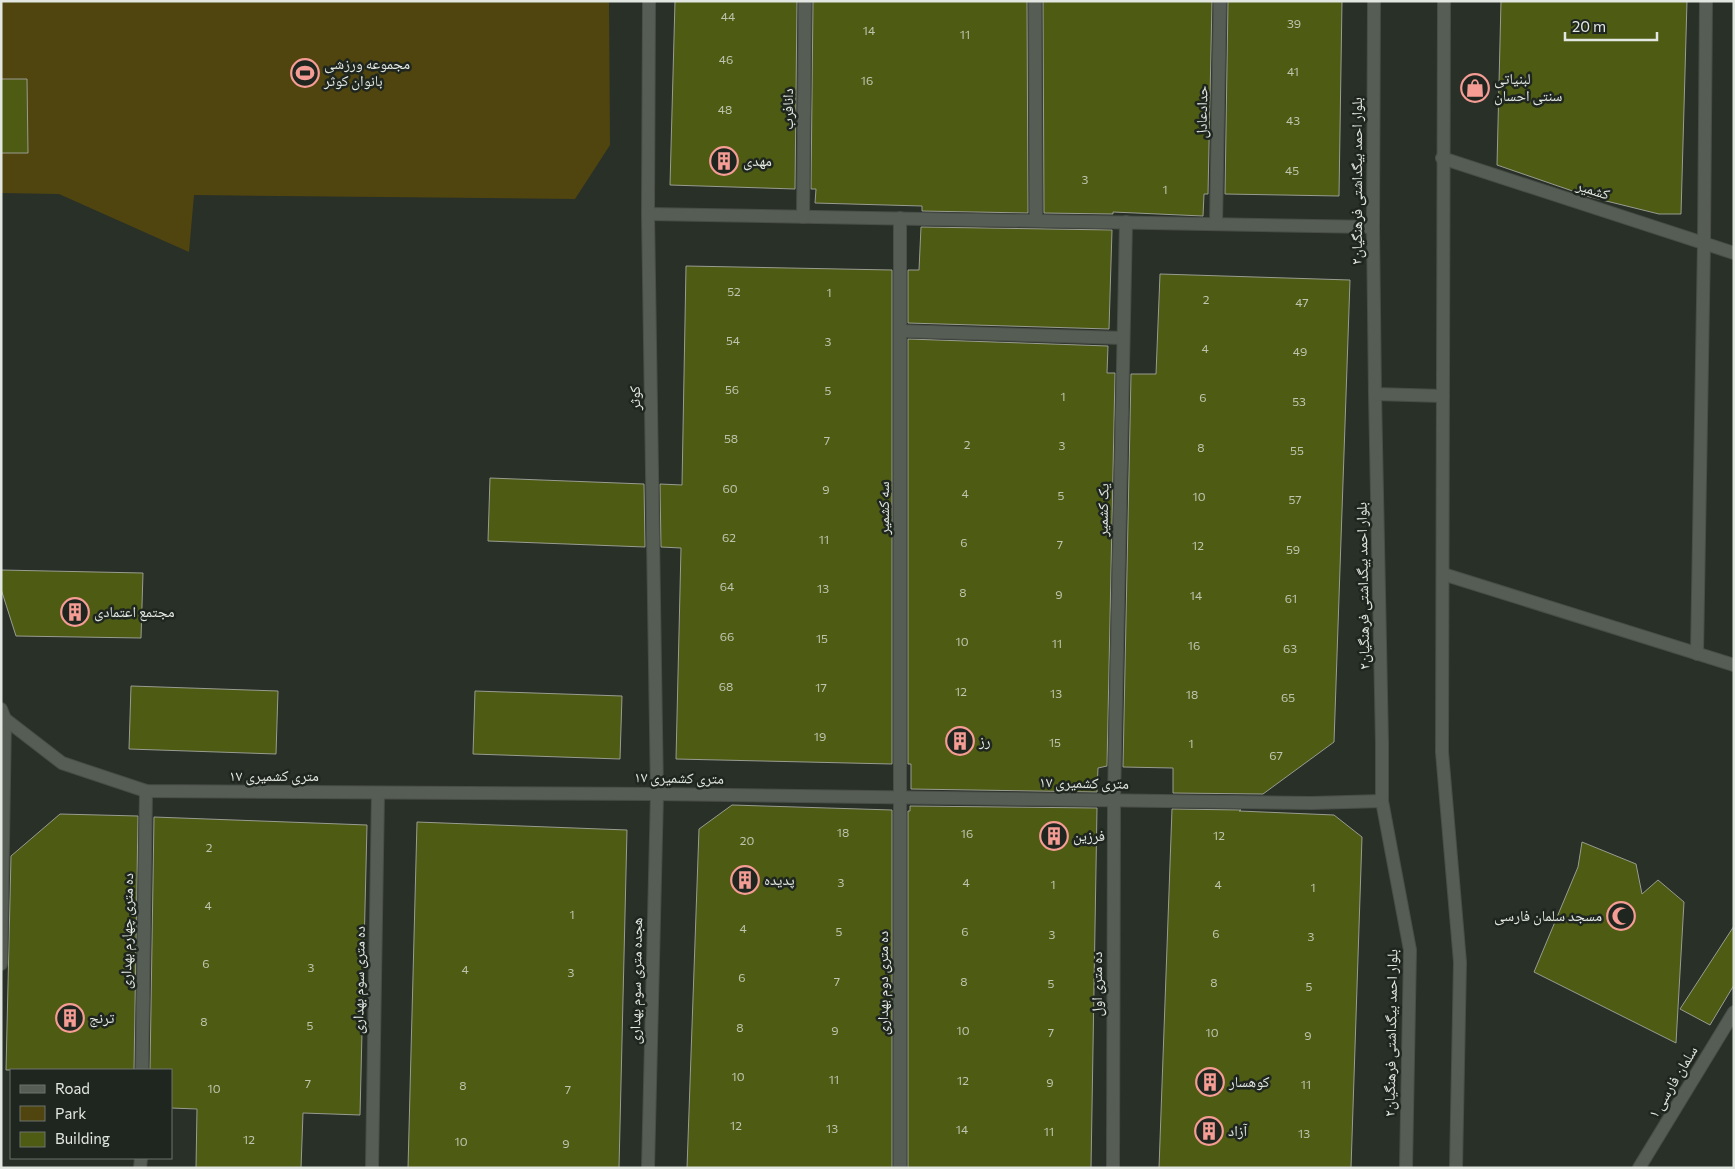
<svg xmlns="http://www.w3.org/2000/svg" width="1735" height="1169" font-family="Commissioner,'Noto Naskh Arabic',sans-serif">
<rect width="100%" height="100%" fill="#293028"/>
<polygon fill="#51450f" points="1,1 609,1 610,145 575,199 194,195 189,252 59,194 1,193"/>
<g fill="#4e5b13" stroke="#999c91">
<polygon points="675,1 797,1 795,189 670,185"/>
<polygon points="813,1 1027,1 1028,213 922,211 922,206 815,203 816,189 811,189"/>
<polygon points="1043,1 1212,1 1208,194 1204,194 1203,216 1113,212 1113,214 1044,213"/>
<polygon points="1228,1 1342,1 1339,196 1225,194"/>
<polygon points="1501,1 1687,1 1681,214 1659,214 1590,197 1497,165"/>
<polygon points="1,79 27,79 28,153 1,153"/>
<polygon points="921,227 1112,230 1109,329 908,323 908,270 919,270"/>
<polygon points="686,266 892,270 892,764 676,759 681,548 661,547 660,484 682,485"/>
<polygon points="1160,274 1350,280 1334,742 1263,794 1173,793 1173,768 1123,767 1131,374 1156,374"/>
<polygon points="908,339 1108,346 1107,373 1115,373 1107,766 1098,768 1097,792 911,789 911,764 908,764"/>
<polygon points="490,478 644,484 645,547 488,541"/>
<polygon points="1,570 143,573 141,638 16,636 1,589"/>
<polygon points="131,686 278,691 276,754 129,749"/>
<polygon points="475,691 622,696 620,759 473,754"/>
<polygon points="732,805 892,810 892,1168 687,1168 699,829"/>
<polygon points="910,806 1097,808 1091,1168 908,1168 908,811 910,811"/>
<polygon points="1172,809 1241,810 1239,811 1334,815 1362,837 1351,1168 1159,1168"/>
<polygon points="60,814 138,816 134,1070 6,1070 11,856"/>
<polygon points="154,817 367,825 360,1115 303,1113 301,1168 196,1168 197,1109 171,1108 171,1070 150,1070"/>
<polygon points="417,822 627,830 619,1168 408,1168"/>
<polygon points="1582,842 1636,864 1642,894 1658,880 1684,902 1676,1043 1534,972 1578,867"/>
<polygon points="1734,926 1734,985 1710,1025 1680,1009"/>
</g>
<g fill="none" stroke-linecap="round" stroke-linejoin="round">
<defs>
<polyline id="lane" points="900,331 1123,338"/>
<g id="street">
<polyline points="1035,1 1036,220"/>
<polyline points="1442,158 1734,253"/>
<polyline points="648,214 1373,227"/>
<polyline points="803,217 805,1"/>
<polyline points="1216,224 1220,1"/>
<polyline points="1443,574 1734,665"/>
<polyline points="1697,654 1704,243 1706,1"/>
<polyline points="1,964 5,719"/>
<polyline points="142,1070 146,791"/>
<polyline points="140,1168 141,1158"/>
<polyline points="372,1168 378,793"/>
<polyline points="648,1168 657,794 648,214 649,1"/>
<polyline points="900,1168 900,218"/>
<polyline points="1113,1168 1114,799 1126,222"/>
<polyline points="1639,1168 1734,1012"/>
</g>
<g id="secondary">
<polyline points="1374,1 1373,227 1375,394 1382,743 1382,801 1410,950 1406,1168"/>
<polyline points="1444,1 1442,752 1460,962 1456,1168"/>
<polyline points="1375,394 1443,396"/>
<polyline points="1,709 5,719 62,763 146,791 657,794 1312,803 1382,801"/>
</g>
</defs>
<use href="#lane" stroke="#484e47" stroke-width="14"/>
<use href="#street" stroke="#484e47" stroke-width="14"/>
<use href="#secondary" stroke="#484e47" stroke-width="14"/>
<use href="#lane" stroke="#565d55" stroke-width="12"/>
<use href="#street" stroke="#565d55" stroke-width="12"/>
<use href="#secondary" stroke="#565d55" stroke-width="12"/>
</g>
<defs>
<symbol id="stadium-ring" viewBox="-11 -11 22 22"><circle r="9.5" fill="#1f261f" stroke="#f59c95" stroke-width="1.5"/><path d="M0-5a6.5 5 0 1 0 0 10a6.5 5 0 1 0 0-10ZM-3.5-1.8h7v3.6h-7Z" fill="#f59c95"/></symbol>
<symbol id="shop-ring" viewBox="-11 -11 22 22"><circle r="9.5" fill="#1f261f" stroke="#f59c95" stroke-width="1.5"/><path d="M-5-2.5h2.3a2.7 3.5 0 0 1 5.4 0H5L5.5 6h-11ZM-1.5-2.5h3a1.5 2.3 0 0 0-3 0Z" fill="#f59c95"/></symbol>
<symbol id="building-ring" viewBox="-11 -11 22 22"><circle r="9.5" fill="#1f261f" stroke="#f59c95" stroke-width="1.5"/><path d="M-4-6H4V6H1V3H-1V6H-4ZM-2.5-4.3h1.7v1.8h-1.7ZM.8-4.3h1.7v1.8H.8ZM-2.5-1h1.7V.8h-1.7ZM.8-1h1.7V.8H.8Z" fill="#f59c95"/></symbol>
<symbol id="mosque-ring" viewBox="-11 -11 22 22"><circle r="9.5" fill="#1f261f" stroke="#f59c95" stroke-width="1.5"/><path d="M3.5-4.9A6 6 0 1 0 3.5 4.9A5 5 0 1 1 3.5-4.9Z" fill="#f59c95"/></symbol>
</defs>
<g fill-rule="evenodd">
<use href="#stadium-ring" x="289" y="57" width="32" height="32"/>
<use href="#shop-ring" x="1459" y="72" width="32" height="32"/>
<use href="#building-ring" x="708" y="145" width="32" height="32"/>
<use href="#building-ring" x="59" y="596" width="32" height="32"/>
<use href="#building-ring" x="944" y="725" width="32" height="32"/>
<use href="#building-ring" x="1038" y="820" width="32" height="32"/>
<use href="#building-ring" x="729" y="864" width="32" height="32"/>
<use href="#mosque-ring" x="1605" y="900" width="32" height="32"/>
<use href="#building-ring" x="54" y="1002" width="32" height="32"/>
<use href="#building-ring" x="1194" y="1066" width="32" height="32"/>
<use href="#building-ring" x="1193" y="1115" width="32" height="32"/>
</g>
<g text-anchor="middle" stroke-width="5" stroke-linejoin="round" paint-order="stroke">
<g font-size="12" fill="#bec4ae">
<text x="728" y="21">44</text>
<text x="1294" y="28">39</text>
<text x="869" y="35">14</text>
<text x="965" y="39">11</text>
<text x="726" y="64">46</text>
<text x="1293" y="76">41</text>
<text x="867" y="85">16</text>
<text x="725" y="114">48</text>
<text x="1293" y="125">43</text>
<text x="1292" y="175">45</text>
<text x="1085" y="184">3</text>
<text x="1165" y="194">1</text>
<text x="734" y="296">52</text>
<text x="829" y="297">1</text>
<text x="1206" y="304">2</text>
<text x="1302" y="307">47</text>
<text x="733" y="345">54</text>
<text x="828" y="346">3</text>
<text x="1205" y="353">4</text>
<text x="1300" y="356">49</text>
<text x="732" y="394">56</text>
<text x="828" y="395">5</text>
<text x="1063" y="401">1</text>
<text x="1203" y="402">6</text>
<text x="1299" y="406">53</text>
<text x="731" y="443">58</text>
<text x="827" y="445">7</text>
<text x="967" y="449">2</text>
<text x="1062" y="450">3</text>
<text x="1201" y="452">8</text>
<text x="1297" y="455">55</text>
<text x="730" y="493">60</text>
<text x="826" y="494">9</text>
<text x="965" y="498">4</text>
<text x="1061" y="500">5</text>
<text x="1199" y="501">10</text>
<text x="1295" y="504">57</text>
<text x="729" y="542">62</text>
<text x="824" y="544">11</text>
<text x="964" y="547">6</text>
<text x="1060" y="549">7</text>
<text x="1198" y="550">12</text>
<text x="1293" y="554">59</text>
<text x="727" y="591">64</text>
<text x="823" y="593">13</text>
<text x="963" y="597">8</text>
<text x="1059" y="599">9</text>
<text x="1196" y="600">14</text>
<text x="1291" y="603">61</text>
<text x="727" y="641">66</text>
<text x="822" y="643">15</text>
<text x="962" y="646">10</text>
<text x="1057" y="648">11</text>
<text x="1194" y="650">16</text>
<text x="1290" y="653">63</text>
<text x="726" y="691">68</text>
<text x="821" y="692">17</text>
<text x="961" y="696">12</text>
<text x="1056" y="698">13</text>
<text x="1192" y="699">18</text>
<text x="1288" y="702">65</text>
<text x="820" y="741">19</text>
<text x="1055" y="747">15</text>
<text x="1191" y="748">1</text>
<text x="1276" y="760">67</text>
<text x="843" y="837">18</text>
<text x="967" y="838">16</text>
<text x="1219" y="840">12</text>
<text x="747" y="845">20</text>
<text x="209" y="852">2</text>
<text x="841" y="887">3</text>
<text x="966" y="887">4</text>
<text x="1053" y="889">1</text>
<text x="1218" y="889">4</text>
<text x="1313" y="892">1</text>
<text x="208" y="910">4</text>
<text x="572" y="919">1</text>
<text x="743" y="933">4</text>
<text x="839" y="936">5</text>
<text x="965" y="936">6</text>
<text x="1216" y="938">6</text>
<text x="1052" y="939">3</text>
<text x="1311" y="941">3</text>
<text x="206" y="968">6</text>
<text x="311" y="972">3</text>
<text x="465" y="974">4</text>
<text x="571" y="977">3</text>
<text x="742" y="982">6</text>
<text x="837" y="986">7</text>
<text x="964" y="986">8</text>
<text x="1214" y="987">8</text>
<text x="1051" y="988">5</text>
<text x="1309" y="991">5</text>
<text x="204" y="1026">8</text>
<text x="310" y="1030">5</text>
<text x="740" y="1032">8</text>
<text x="835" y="1035">9</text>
<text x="963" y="1035">10</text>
<text x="1051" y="1037">7</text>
<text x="1212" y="1037">10</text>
<text x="1308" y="1040">9</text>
<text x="738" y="1081">10</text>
<text x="834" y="1084">11</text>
<text x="963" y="1085">12</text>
<text x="1050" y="1087">9</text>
<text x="308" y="1088">7</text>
<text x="1306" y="1089">11</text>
<text x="463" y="1090">8</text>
<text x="214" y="1093">10</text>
<text x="568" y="1094">7</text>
<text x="736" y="1130">12</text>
<text x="832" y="1133">13</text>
<text x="962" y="1134">14</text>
<text x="1049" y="1136">11</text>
<text x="1304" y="1138">13</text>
<text x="249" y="1144">12</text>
<text x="461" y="1146">10</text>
<text x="566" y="1148">9</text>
</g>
<g font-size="15" fill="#e3e7e2" stroke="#1f261f" text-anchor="start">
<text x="324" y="69">مجموعه ورزشی<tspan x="324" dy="17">بانوان کوثر</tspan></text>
<text x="1494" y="84">لبنیاتی<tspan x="1494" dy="17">سنتی احسان</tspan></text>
<text x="743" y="166">مهدی</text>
<text x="94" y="617">مجتمع اعتمادی</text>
<text x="979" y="746">رز</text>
<text x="1073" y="841">فرزین</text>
<text x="764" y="885">پدیده</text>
<text x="1602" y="921" text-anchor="end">مسجد سلمان فارسی</text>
<text x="89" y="1023">ترنج</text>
<text x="1229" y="1087">کوهسار</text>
<text x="1228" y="1136">آزاد</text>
</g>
<g font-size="15" fill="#e3e7e2" stroke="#1f261f">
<text transform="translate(788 109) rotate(-90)" y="5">دانافرب</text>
<text transform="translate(1202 112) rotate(-89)" y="5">حدادعادل</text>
<text transform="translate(1357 181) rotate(-90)" y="5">بلوار احمد بیگداشتی فرهنگیان۲</text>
<text transform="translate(1593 190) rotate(18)" y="5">کشمیر</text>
<text transform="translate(635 398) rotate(-91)" y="5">کوثر</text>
<text transform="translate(884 508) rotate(-90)" y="5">سه کشمیر</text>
<text transform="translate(1103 510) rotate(-89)" y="5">یک کشمیر</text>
<text transform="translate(1363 586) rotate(-91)" y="5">بلوار احمد بیگداشتی فرهنگیان۲</text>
<text x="274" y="781">۱۷ متری کشمیری</text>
<text transform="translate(679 778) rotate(1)" y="5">۱۷ متری کشمیری</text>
<text transform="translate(1084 783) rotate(1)" y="5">۱۷ متری کشمیری</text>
<text transform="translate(127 931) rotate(-89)" y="5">ده متری چهارم بهداری</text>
<text transform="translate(359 980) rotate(-89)" y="5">ده متری سوم بهداری</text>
<text transform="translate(636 981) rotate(-89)" y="5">هجده متری سوم بهداری</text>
<text transform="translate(883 983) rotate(-90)" y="5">ده متری دوم بهداری</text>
<text transform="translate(1097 984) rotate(-90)" y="5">ده متری اول</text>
<text transform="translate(1391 1033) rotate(-89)" y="5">بلوار احمد بیگداشتی فرهنگیان۲</text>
<text transform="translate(1673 1082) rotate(-59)" y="5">سلمان فارسی ۱</text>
</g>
</g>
<rect width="1735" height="1169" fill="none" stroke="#e3e7e2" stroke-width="5"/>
<rect x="10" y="1069" width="162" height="90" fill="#1f261f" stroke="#6d736d"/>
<rect x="20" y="1085" width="25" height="8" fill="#565d55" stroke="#6d736d"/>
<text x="55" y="1094" font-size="15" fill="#e3e7e2">Road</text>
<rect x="20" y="1106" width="25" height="15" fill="#51450f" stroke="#6d736d"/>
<text x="55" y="1119" font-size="15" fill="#e3e7e2">Park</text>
<rect x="20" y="1132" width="25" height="15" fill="#4e5b13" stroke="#6d736d"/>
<text x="55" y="1144" font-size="15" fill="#e3e7e2">Building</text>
<path d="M1565 32v8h92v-8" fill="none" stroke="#e3e7e2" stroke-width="2.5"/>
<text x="1572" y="32" font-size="15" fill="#e3e7e2" stroke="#1f261f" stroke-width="4" paint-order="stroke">20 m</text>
</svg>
